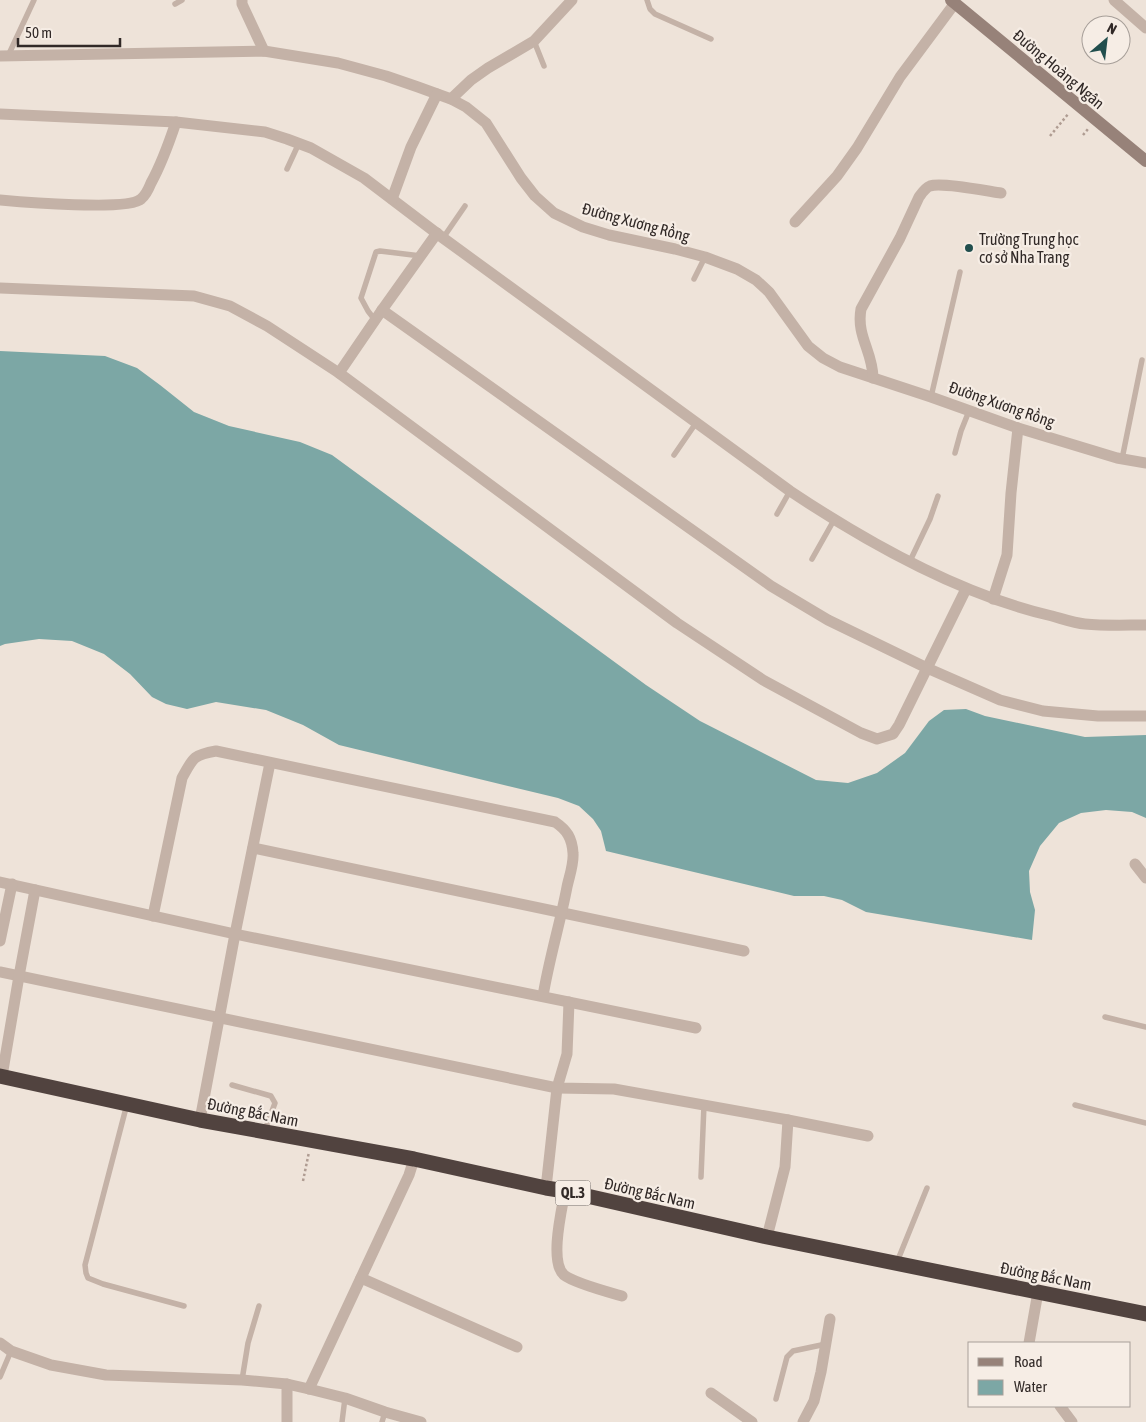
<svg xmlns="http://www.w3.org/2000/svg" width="1146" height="1422" font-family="'Asap Condensed',sans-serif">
<rect width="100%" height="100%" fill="#eee3d9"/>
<polygon fill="#7ca7a5" points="0,351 105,356 137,368 160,385 194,412 229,426 300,442 332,455 646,685 700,721 816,780 848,783 877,773 905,753 929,721 944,710 966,709 985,716 1085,737 1146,735 1146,818 1132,812 1106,810 1081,813 1059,823 1040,846 1029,871 1030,892 1035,910 1032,940 866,912 842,900 824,896 794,896 606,851 601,831 593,819 579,806 558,798 339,745 303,725 266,710 216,702 187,709 166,704 152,697 130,674 104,654 72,641 39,639 5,644 0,646"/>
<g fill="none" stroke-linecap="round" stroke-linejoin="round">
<g stroke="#af9c92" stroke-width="2.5" stroke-dasharray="2.5 2.5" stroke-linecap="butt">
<polyline points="1083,135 1088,129"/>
<polyline points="1050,136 1069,113"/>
<polyline points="303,1181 309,1152"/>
</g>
<g stroke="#c4b2a7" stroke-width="5.5">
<polyline points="647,0 650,9 655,14 711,39"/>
<polyline points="175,4 182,0"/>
<polyline points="534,41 544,66"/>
<polyline points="8,56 34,0"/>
<polyline points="287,169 299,143"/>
<polyline points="443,238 465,206"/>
<polyline points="694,279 705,257"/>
<polyline points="375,320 368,311 361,298 376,252 380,251 421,256"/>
<polyline points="931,397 960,272"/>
<polyline points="955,453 961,431 969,411"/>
<polyline points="674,455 696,423"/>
<polyline points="1122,459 1142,360"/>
<polyline points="777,514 790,491"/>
<polyline points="812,559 834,520"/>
<polyline points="910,561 930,519 938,496"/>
<polyline points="1105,1017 1146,1027"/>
<polyline points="232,1085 271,1096 275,1103 265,1130"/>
<polyline points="127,1104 85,1265 86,1273 88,1278 103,1284 184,1306"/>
<polyline points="1075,1105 1146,1123"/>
<polyline points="701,1177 704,1105"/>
<polyline points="897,1262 927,1188"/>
<polyline points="0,1377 11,1351"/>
<polyline points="242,1380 248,1343 259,1306"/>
<polyline points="776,1399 787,1357 793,1351 826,1344"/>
<polyline points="342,1422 345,1398"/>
<polyline points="382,1422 385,1412"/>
</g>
<g stroke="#c4b2a7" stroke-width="11">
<polyline points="242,0 242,4 264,51"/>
<polyline points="1114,0 1146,28"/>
<polyline points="0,56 264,51 338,63 386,76 418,87 451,99 466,107 486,123 521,178 535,196 554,213 583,227 609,235 675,249 705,257 737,269 756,280 769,292 808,346 823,358 840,367 931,397 1018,428 1117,458 1146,463"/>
<polyline points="451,99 471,80 488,68 534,41 572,0"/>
<path d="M0,114L176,122L265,132L287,139L311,148L364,178L443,238L790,491C868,543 960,595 1052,616C1063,619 1074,623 1085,624C1105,626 1126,625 1146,625"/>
<polyline points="392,199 411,147 437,94"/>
<path d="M0,200C22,202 129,211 141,199C146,195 149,188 151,183C162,163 169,143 176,122"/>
<polyline points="795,222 837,176 857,148 900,77 955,3"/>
<polyline points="0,288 194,296 230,306 267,326 339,373 677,623 763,680 861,733 877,739 893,734 899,725 966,589"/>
<polyline points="382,310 771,586 828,620 927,668 1000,700 1043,711 1098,716 1146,716"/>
<polyline points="339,373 382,310 437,233"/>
<path d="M873,378C873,352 856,336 861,309L900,238L919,197C922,193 925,188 930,186C941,182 987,191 1001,193"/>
<polyline points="993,599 1007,555 1011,493 1018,428"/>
<polyline points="253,848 744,951"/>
<polyline points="1135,864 1146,878"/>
<polyline points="0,882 235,934 696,1028"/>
<path d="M153,916L182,778C193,758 193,755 216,751L555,822C567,830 572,838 573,853C574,864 569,877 567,887C560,924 549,959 543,996"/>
<polyline points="0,941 12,884"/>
<polyline points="0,972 557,1088 614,1089 788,1120 868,1136"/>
<polyline points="2,1076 19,976 35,890"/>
<polyline points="200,1120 235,934 270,763"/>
<polyline points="546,1188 557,1088 567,1054 569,1002"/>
<path d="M565,1191C562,1209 549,1262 564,1275C574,1283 608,1292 622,1296"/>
<polyline points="767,1237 785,1167 788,1120"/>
<polyline points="361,1278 517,1347"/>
<polyline points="0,1343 11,1351 51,1365 106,1375 242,1380 287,1384 309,1389 345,1398 385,1412 421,1422"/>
<polyline points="1029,1343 1038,1292"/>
<polyline points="309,1389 409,1175 414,1159"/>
<polyline points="711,1393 752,1422"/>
<polyline points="1060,1406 1072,1422"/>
<polyline points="287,1422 287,1384"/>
<polyline points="803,1422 814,1401 821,1372 830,1319"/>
</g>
<polyline stroke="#978279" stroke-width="12" points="951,0 1146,161"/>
<polyline stroke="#51433f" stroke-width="15" points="0,1076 200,1120 414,1159 546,1188 565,1191 767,1237 1146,1314"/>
</g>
<circle fill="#214e4d" stroke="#f6ede5" stroke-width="2" cx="969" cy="248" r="5"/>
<g text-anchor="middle" stroke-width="4.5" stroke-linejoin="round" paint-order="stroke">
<rect fill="#f6ede5" stroke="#6c6460" stroke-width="1" x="555.5" y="1180.5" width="35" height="25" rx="4"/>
<g font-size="15" font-weight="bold" fill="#312927">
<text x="573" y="1198">QL.3</text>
</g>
<g font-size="16" fill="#312927" stroke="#f6ede5">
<text transform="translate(1059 69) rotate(40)" y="6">Đường Hoàng Ngân</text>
<text transform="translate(636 222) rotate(15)" y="6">Đường Xương Rồng</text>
<text transform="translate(1002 404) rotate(19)" y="6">Đường Xương Rồng</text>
<text transform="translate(253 1112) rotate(11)" y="6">Đường Bắc Nam</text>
<text transform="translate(650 1193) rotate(13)" y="6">Đường Bắc Nam</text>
<text transform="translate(1046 1276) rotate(11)" y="6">Đường Bắc Nam</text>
</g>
<g font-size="16" fill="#312927" stroke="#f6ede5" text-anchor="start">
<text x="979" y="245">Trường Trung học<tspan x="979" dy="18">cơ sở Nha Trang</tspan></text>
</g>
</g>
<rect x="968" y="1342" width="162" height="65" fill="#f6ede5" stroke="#a79f99"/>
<rect x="978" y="1358" width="25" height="8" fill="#978279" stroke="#a79f99"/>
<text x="1014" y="1367" font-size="15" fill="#312927">Road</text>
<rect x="978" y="1380" width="25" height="15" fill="#7ca7a5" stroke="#a79f99"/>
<text x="1014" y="1392" font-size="15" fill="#312927">Water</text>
<g transform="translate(1106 40) rotate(28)"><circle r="24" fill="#f6ede5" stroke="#a79f99"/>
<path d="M0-4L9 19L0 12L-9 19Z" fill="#214e4d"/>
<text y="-8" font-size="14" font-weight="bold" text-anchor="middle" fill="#312927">N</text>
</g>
<path d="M18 38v8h102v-8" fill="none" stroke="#312927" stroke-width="2.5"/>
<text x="25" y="38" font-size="15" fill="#312927" stroke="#f6ede5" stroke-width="4" paint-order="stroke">50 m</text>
</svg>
